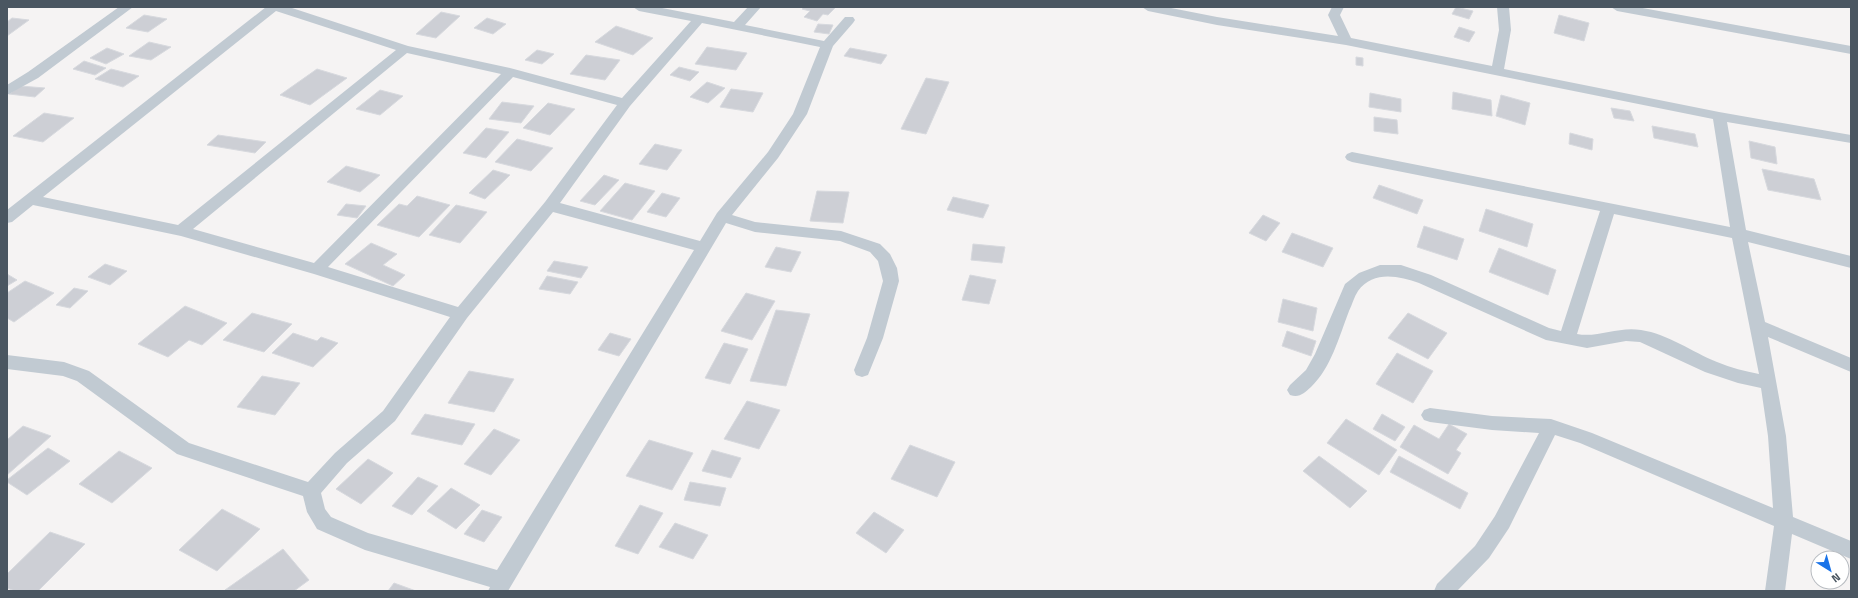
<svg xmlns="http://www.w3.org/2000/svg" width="1858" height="598" font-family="'Titillium Web',sans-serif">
<rect width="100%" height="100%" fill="#f5f3f3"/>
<g fill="#cdcfd5" stroke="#d7d9de">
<polygon points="804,7 836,7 828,15 823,14 817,21 804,17 810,11 802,9"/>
<polygon points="1456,7 1473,11 1469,19 1452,14"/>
<polygon points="441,12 460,16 436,38 416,34"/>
<polygon points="144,15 167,19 148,32 126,28"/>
<polygon points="1559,15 1589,23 1584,41 1554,33"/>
<polygon points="12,18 29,20 7,36 7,22"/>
<polygon points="487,18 506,24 493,34 474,28"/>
<polygon points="818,24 833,25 829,34 814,32"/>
<polygon points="616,26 653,38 633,55 595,42"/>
<polygon points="1459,27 1475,32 1469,42 1454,37"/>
<polygon points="149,42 171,47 151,60 129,56"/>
<polygon points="707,47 747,53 736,70 695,64"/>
<polygon points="107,48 124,54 106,64 90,58"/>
<polygon points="850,48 887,55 881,64 844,56"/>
<polygon points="537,50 554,54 542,64 525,60"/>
<polygon points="586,55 620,60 605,80 570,74"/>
<polygon points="1356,57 1363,58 1363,66 1356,65"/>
<polygon points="84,61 106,68 95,75 73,69"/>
<polygon points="679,67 699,72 690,81 670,75"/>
<polygon points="111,69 139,76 123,87 95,79"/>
<polygon points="317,69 347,78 310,105 280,95"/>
<polygon points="926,78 949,82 926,134 901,129"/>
<polygon points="707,82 725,88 708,103 690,97"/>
<polygon points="20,86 45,88 35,97 9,94"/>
<polygon points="731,89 763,93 753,112 720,107"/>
<polygon points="380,90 403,96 380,115 356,109"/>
<polygon points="1453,92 1491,100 1492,116 1452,109"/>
<polygon points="1370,93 1401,99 1401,112 1369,107"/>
<polygon points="1501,95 1530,103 1525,125 1496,116"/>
<polygon points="502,102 534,106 521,123 489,119"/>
<polygon points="548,103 575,109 550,135 523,128"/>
<polygon points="1611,108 1630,111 1634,121 1614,118"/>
<polygon points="44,113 74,118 43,142 13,136"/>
<polygon points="1374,117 1397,120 1398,134 1374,131"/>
<polygon points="1652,126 1695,134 1698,147 1654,138"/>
<polygon points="486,128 509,132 486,158 463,153"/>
<polygon points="1570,133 1593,139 1592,150 1569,144"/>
<polygon points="218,135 266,142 255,153 207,145"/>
<polygon points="517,139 553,148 531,171 495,162"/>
<polygon points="1749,141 1775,147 1777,164 1751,158"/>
<polygon points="655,144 682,150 667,170 639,164"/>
<polygon points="346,166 380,175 360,192 327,182"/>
<polygon points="1762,169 1814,179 1821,200 1768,190"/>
<polygon points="493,170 510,175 485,199 469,193"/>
<polygon points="604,175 619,180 595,205 580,201"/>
<polygon points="625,183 655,191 632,220 600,211"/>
<polygon points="1379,185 1423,200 1417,214 1373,198"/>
<polygon points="817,191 849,192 843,223 810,221"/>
<polygon points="662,193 680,198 666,217 647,212"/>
<polygon points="417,196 450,205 419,237 377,225 399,204 407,206"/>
<polygon points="953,197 989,205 983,218 947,210"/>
<polygon points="346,204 366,206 357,218 337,215"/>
<polygon points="456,205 487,212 460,243 429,235"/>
<polygon points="1486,209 1533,224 1527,247 1479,231"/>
<polygon points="1263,215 1280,223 1266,241 1249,233"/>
<polygon points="1424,226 1464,239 1457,260 1417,247"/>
<polygon points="1292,233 1333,248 1323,267 1282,252"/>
<polygon points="371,243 397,254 383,265 405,275 393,286 345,264"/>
<polygon points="973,244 1005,247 1002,263 971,260"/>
<polygon points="776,247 801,252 791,272 765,267"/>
<polygon points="1499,248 1556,270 1548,295 1489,272"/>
<polygon points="554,261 588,267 581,278 547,271"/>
<polygon points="105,264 127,271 110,285 88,277"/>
<polygon points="7,274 17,280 7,286"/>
<polygon points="970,275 996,280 989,304 962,300"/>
<polygon points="547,276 578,282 570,294 539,289"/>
<polygon points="25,281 54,293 14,322 7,318 7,293"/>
<polygon points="74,288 88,291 70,308 56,305"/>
<polygon points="746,293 775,301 752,340 721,331"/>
<polygon points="1283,299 1317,308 1313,331 1278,322"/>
<polygon points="185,306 227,323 202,345 189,340 168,357 138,344"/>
<polygon points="776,310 810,314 786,386 750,381"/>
<polygon points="252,313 292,324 264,352 223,340"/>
<polygon points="1408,313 1447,333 1428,359 1388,338"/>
<polygon points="1287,331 1316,341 1311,356 1282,346"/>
<polygon points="293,333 317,341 321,337 338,343 313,367 272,353"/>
<polygon points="610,333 631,339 619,356 598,350"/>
<polygon points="724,343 748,349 730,384 705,378"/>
<polygon points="1397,353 1433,371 1413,403 1376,384"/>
<polygon points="469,371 514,379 494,412 448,403"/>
<polygon points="262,376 300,383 275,415 237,407"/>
<polygon points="747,401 780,410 759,449 724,439"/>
<polygon points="425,414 475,424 462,445 411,434"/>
<polygon points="1382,414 1405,427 1395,441 1373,429"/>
<polygon points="1346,419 1397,450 1379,475 1327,443"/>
<polygon points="1449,424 1467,434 1456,450 1461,453 1448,474 1400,447 1414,425 1439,439"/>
<polygon points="23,426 51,436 7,475 7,440"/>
<polygon points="494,429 520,440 491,475 464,464"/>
<polygon points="649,440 693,453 672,490 626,476"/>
<polygon points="910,445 955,462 937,497 891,479"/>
<polygon points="48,448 70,461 27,495 7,482 7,480"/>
<polygon points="712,450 741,458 731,478 702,471"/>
<polygon points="119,451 152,468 112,503 79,484"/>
<polygon points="1319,456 1367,491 1350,508 1303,471"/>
<polygon points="1399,456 1468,493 1460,509 1390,472"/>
<polygon points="368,459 393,473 361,504 336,489"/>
<polygon points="418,477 438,486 412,515 392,506"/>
<polygon points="690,482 726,488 720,506 684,500"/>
<polygon points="451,488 480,505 456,529 427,511"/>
<polygon points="640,505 663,513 638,554 615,546"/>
<polygon points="222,509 260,529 217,571 179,550"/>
<polygon points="482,510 502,517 484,542 464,534"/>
<polygon points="874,512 904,530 886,553 856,533"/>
<polygon points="675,523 708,535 693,559 659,547"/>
<polygon points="50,532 85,544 38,591 15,591 7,588 7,574"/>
<polygon points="283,549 309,580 294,591 225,590"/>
<polygon points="394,583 416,591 388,591"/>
</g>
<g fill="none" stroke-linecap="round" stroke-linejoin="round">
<g fill="#c1cad2" fill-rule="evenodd">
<polygon points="119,7 133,7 38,78 7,95 7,85 28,72"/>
<path d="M266,7H289L408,46L510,68L622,98L691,21L639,11L633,7H657L734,22L748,7H761L745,25L824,41L845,17H853L855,20L853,23L833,46L807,114L778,158L732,215L755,222L841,231L880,244L890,254L897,268L899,281L883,338L868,375L862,377L856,375L854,370L867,338L883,281L878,261L870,252L840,241L755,232L726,223L508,591H488L490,587L365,550L317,529L307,512L303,496L177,454L77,381L63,376L7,369V355L64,362L89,371L189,443L308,482L335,453L383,411L450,317L314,274L181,236L33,205L12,222L7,223V210ZM276,11L396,50L178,225L43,197ZM702,23L820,47L793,114L768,152L717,213L700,241L560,203L630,106ZM407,53L501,74L314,263L193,229ZM513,77L617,105L545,202L458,307L328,267ZM553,212L694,250L497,570L368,533L331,517L325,509L321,493L347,463L395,421L467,318Z"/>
<path d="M1142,7H1166L1217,17L1338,36L1328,15L1332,7H1344L1340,15L1351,38L1492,66L1499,30L1497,7H1509L1511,30L1504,69L1719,112L1851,135V143L1727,122L1746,230L1851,256V268L1748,242L1765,322L1851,358V372L1768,337L1786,436L1793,517L1851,541V559L1792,534L1785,591H1765L1774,526L1580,443L1555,435L1509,528L1489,558L1457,591H1434L1437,584L1475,546L1495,516L1539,433L1492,430L1430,422L1424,420L1421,415L1424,410L1430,408L1492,416L1551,419L1592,433L1773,508L1768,436L1761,388L1738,383L1705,372L1640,342L1626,341L1587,348L1546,340L1419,283C1399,276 1373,270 1358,291C1354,297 1352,305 1349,311C1339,337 1331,368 1311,387C1304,393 1300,398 1290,395L1287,390L1290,385L1306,370L1315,354L1345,284L1359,273L1380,265H1401L1431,275L1549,328L1561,331L1600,211L1352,162L1347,160L1345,157L1347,154L1352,152L1730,227L1713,119L1346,45L1217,25L1148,11ZM1614,214L1732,238L1759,374C1745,371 1731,368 1717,362C1692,352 1668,334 1641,330C1619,326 1598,338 1577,334Z"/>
<polygon points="1611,7 1637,7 1851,46 1851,54 1617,11"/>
</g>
</g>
<rect width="1858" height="598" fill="none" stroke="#4a5661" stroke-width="16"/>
<g transform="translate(1830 570) rotate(143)"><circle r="19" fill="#ffffff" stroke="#b7bbc0"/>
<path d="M0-3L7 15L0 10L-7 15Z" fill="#1a73e8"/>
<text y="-6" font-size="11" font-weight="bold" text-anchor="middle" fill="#4a5661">N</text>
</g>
</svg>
